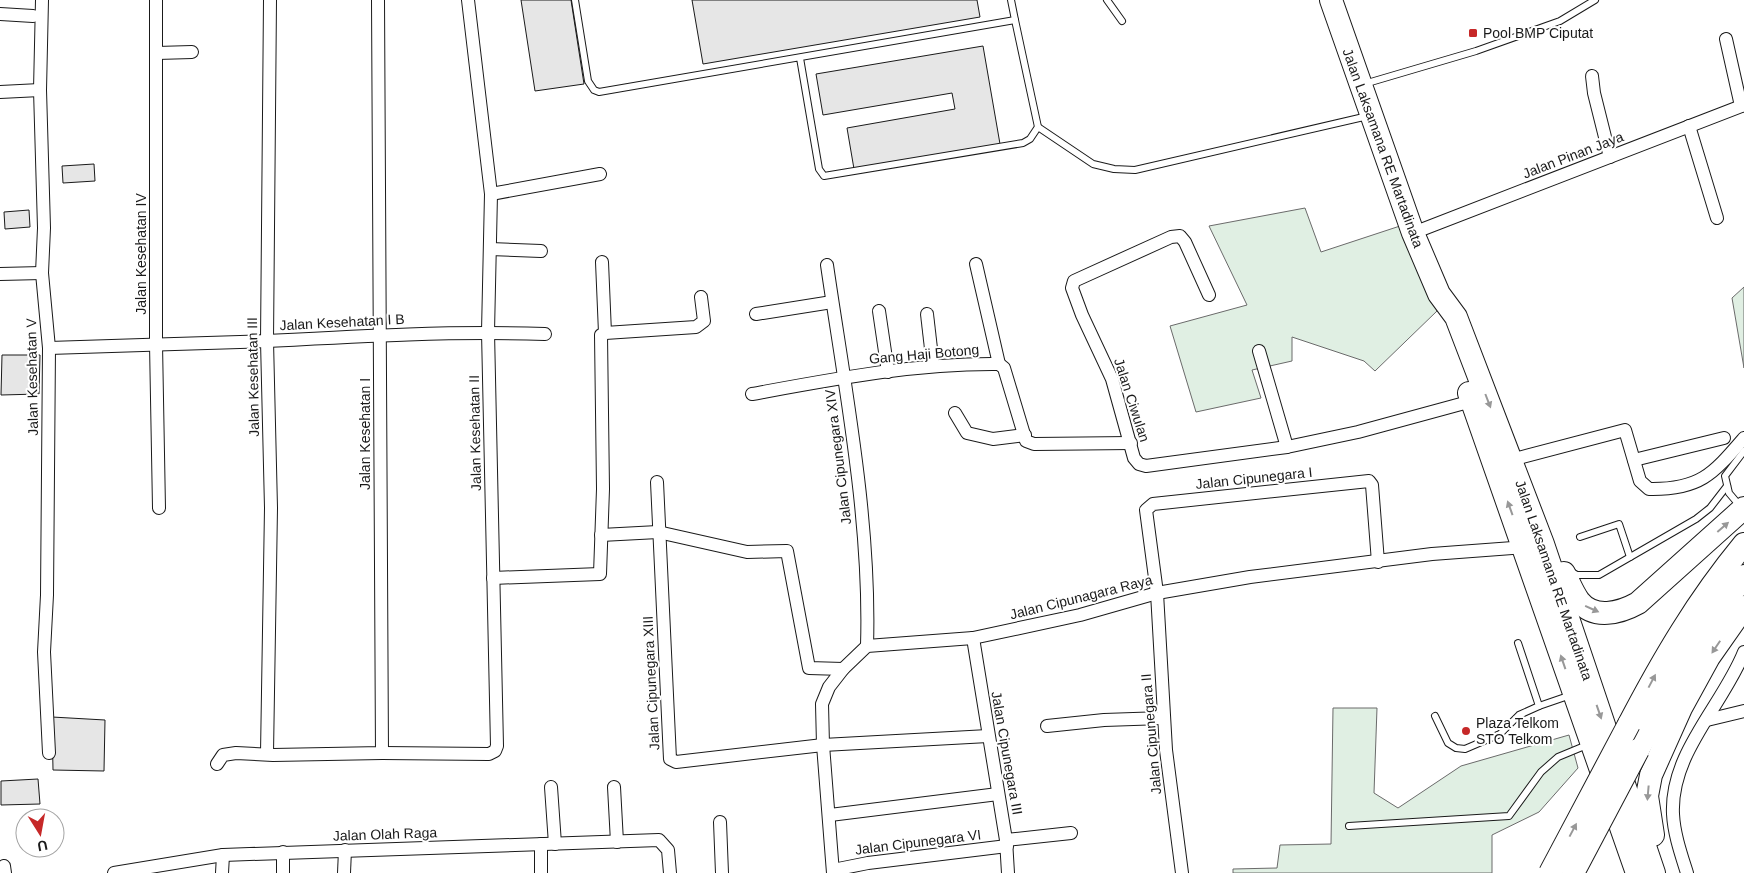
<svg xmlns="http://www.w3.org/2000/svg" width="1744" height="873" font-family="Helvetica,sans-serif">
<rect width="100%" height="100%" fill="#fff"/>
<g fill="#e0efe3" stroke="#6a6a6a">
<polygon points="1305,208 1321,252 1403,225 1437,311 1375,371 1364,361 1292,337 1292,361 1252,370 1261,398 1196,412 1170,326 1247,305 1209,226"/>
<polygon points="1744,287 1744,368 1732,298"/>
<polygon points="1333,708 1377,708 1374,793 1398,808 1461,766 1569,735 1578,768 1539,812 1492,835 1492,873 1233,873 1233,869 1277,868 1280,845 1331,844"/>
</g>
<g fill="#e6e6e6" stroke="#1a1a1a">
<polygon points="521,0 571,0 584,84 535,91"/>
<polygon points="692,0 977,0 980,17 703,64"/>
<polygon points="983,46 1000,144 854,169 847,128 955,109 952,93 823,115 816,74"/>
<polygon points="94,164 95,181 63,183 62,166"/>
<polygon points="29,210 30,227 5,229 4,212"/>
<polygon points="2,355 40,355 39,394 1,395"/>
<polygon points="52,717 105,720 104,771 53,770"/>
<polygon points="38,779 40,804 1,805 1,781"/>
</g>
<g fill="none" stroke-linecap="round" stroke-linejoin="round">
<defs>
<g id="lane">
<polyline points="575,0 588,81 594,90 599,92 1015,20 1038,127 1030,139 1023,143 824,176 819,169 800,58"/>
<polyline points="1011,0 1015,20"/>
<polyline points="1107,0 1122,21"/>
<polyline points="1364,84 1476,51 1560,21 1595,0"/>
<polyline points="1038,127 1093,164 1114,169 1135,170 1368,116"/>
<polyline points="1740,506 1729,493 1725,476 1744,451"/>
<polyline points="1580,537 1619,524 1630,557"/>
<polyline points="1570,571 1577,575 1599,575 1696,519 1710,508 1727,486"/>
<polyline points="1539,706 1571,695"/>
<polyline points="1435,716 1448,743 1456,748 1465,749 1500,734 1519,715 1539,706 1518,643"/>
<polyline points="1349,826 1509,816 1541,772 1558,757 1587,745"/>
</g>
<g id="street">
<polyline points="42,0 40,90 44,228 42,273 49,348 47,595 44,652 49,753"/>
<polyline points="156,0 156,344 159,508"/>
<polyline points="0,14 33,16"/>
<polyline points="1726,39 1741,106"/>
<polyline points="157,53 192,52"/>
<polyline points="1592,76 1594,93 1610,157"/>
<polyline points="0,92 40,90"/>
<polyline points="1689,126 1717,218"/>
<polyline points="491,194 600,174"/>
<polyline points="1413,233 1744,105"/>
<polyline points="490,249 541,251"/>
<polyline points="602,262 605,333"/>
<polyline points="976,264 999,364"/>
<path d="M827,265C845,389 871,521 867,646"/>
<polyline points="0,274 42,273"/>
<polyline points="1209,295 1185,242 1180,236 1171,237 1074,281 1072,288 1082,315 1112,379 1134,458 1139,464 1146,466 1287,447 1358,432 1472,401"/>
<polyline points="879,311 888,372"/>
<polyline points="756,314 832,302"/>
<polyline points="927,314 933,366"/>
<path d="M49,348C122,345 195,344 268,341C361,336 452,331 545,334"/>
<polyline points="1259,351 1287,447"/>
<path d="M752,394C834,379 916,363 999,364L1004,368L1026,441L1034,444L1131,443"/>
<polyline points="955,413 967,433 993,439 1025,435"/>
<path d="M1511,460L1625,430L1640,481L1649,489C1700,490 1713,474 1744,438"/>
<polyline points="1634,460 1724,438"/>
<polyline points="657,482 670,759 676,762 823,745 988,736"/>
<polyline points="601,535 658,532 747,552 787,551 809,668 843,669"/>
<polyline points="493,578 600,574 603,489 601,335 605,333 696,327 704,321 701,297"/>
<polyline points="973,638 1006,840 1008,873"/>
<polyline points="1707,720 1744,711"/>
<polyline points="1047,726 1104,720 1163,718"/>
<polyline points="267,753 271,508 267,341 270,0"/>
<polyline points="382,753 489,754 495,751 497,746 488,332 491,194 468,0"/>
<polyline points="217,764 223,755 236,753 273,755 382,753 378,0"/>
<polyline points="551,787 555,844"/>
<polyline points="614,787 617,842"/>
<polyline points="830,815 998,794"/>
<polyline points="720,822 722,873"/>
<polyline points="1006,840 1071,833"/>
<polyline points="541,844 541,873"/>
<polyline points="4,866 5,873"/>
<polyline points="833,870 868,863 1007,846"/>
<polyline points="114,873 223,855 659,840 668,850 670,873"/>
<polyline points="222,873 223,855"/>
<polyline points="283,873 283,852"/>
<polyline points="344,873 345,850"/>
<polyline points="833,873 823,745 822,704 829,687 843,669 867,646 973,638 1080,615 1157,593 1250,577 1432,554 1527,547"/>
<polyline points="1182,873 1166,750 1157,593 1146,510 1153,504 1369,481 1372,485 1378,562"/>
<path d="M1687,873C1681,854 1674,834 1673,814C1670,753 1723,705 1744,652"/>
</g>
<g id="highway">
<polyline points="1331,0 1413,233 1439,294 1456,317 1543,544 1654,873"/>
<polyline points="1469,393 1637,873"/>
<path d="M1564,573C1569,582 1573,593 1579,601C1594,620 1620,613 1638,603L1744,508"/>
<path d="M1629,724C1663,659 1697,601 1744,544"/>
<polyline points="1638,750 1701,636 1744,576"/>
<polyline points="1653,835 1647,796 1651,775 1681,708 1709,657 1744,607"/>
</g>
</defs>
<use href="#lane" stroke="#1a1a1a" stroke-width="8"/>
<use href="#street" stroke="#1a1a1a" stroke-width="14"/>
<use href="#highway" stroke="#1a1a1a" stroke-width="24"/>
<use href="#lane" stroke="#fff" stroke-width="6"/>
<use href="#street" stroke="#fff" stroke-width="12"/>
<use href="#highway" stroke="#fff" stroke-width="22"/>
<defs>
<g id="highway-bridge">
<polyline points="1550,873 1629,724"/>
<polyline points="1573,873 1638,750"/>
</g>
</defs>
<use href="#highway-bridge" stroke="#1a1a1a" stroke-width="24" stroke-linecap="butt"/>
<use href="#highway-bridge" stroke="#fff" stroke-width="22"/>
</g>
<defs><path id="oneway-solid" d="M-6-.8H1V-3.2L6.5 0L1 3.2V.8H-6Z" transform="scale(1.25)"/></defs>
<g fill="#989898">
<use href="#oneway-solid" transform="translate(1488 401) rotate(69)"/>
<use href="#oneway-solid" transform="translate(1510 508) rotate(-110)"/>
<use href="#oneway-solid" transform="translate(1723 527) rotate(-41)"/>
<use href="#oneway-solid" transform="translate(1592 609) rotate(24)"/>
<use href="#oneway-solid" transform="translate(1716 647) rotate(124)"/>
<use href="#oneway-solid" transform="translate(1563 662) rotate(-109)"/>
<use href="#oneway-solid" transform="translate(1652 681) rotate(-62)"/>
<use href="#oneway-solid" transform="translate(1599 712) rotate(71)"/>
<use href="#oneway-solid" transform="translate(1648 793) rotate(95)"/>
<use href="#oneway-solid" transform="translate(1573 830) rotate(-62)"/>
</g>
<g fill="#c62828" stroke="#fff" stroke-width="2">
<rect x="1468" y="28" width="10" height="10" rx="2.5"/>
<circle cx="1466" cy="731" r="5"/>
</g>
<g text-anchor="middle" stroke-width="4" stroke-linejoin="round" paint-order="stroke">
<g font-size="14" fill="#1a1a1a" stroke="#fff" text-anchor="start">
<text x="1483" y="38">Pool BMP Ciputat</text>
<text x="1476" y="728">Plaza Telkom<tspan x="1476" dy="16">STO Telkom</tspan></text>
</g>
<g font-size="14" fill="#1a1a1a" stroke="#fff">
<text transform="translate(1383 148) rotate(70)" y="5">Jalan Laksamana RE Martadinata</text>
<text transform="translate(1573 155) rotate(-21)" y="5">Jalan Pinan Jaya</text>
<text transform="translate(141 254) rotate(-90)" y="5">Jalan Kesehatan IV</text>
<text transform="translate(342 322) rotate(-3)" y="5">Jalan Kesehatan I B</text>
<text transform="translate(924 354) rotate(-5)" y="5">Gang Haji Botong</text>
<text transform="translate(32 377) rotate(-91)" y="5">Jalan Kesehatan V</text>
<text transform="translate(253 377) rotate(-91)" y="5">Jalan Kesehatan III</text>
<text transform="translate(1132 400) rotate(72)" y="5">Jalan Ciwulan</text>
<text transform="translate(475 433) rotate(-91)" y="5">Jalan Kesehatan II</text>
<text transform="translate(365 434) rotate(-90)" y="5">Jalan Kesehatan I</text>
<text transform="translate(838 457) rotate(-97)" y="5">Jalan Cipunegara XIV</text>
<text transform="translate(1254 478) rotate(-6)" y="5">Jalan Cipunegara I</text>
<text transform="translate(1554 580) rotate(71)" y="5">Jalan Laksamana RE Martadinata</text>
<text transform="translate(1081 597) rotate(-14)" y="5">Jalan Cipunagara Raya</text>
<text transform="translate(651 683) rotate(-93)" y="5">Jalan Cipunegara XIII</text>
<text transform="translate(1151 734) rotate(-95)" y="5">Jalan Cipunegara II</text>
<text transform="translate(1007 753) rotate(80)" y="5">Jalan Cipunegara III</text>
<text transform="translate(385 834) rotate(-2)" y="5">Jalan Olah Raga</text>
<text transform="translate(918 842) rotate(-7)" y="5">Jalan Cipunegara VI</text>
</g>
</g>
<g transform="translate(40 833) rotate(169)"><circle r="24" fill="#ffffff" stroke="#a3a3a3"/>
<path d="M0-4L9 19L0 12L-9 19Z" fill="#c62828"/>
<text y="-8" font-size="14" font-weight="bold" text-anchor="middle" fill="#1a1a1a">U</text>
</g>
</svg>
